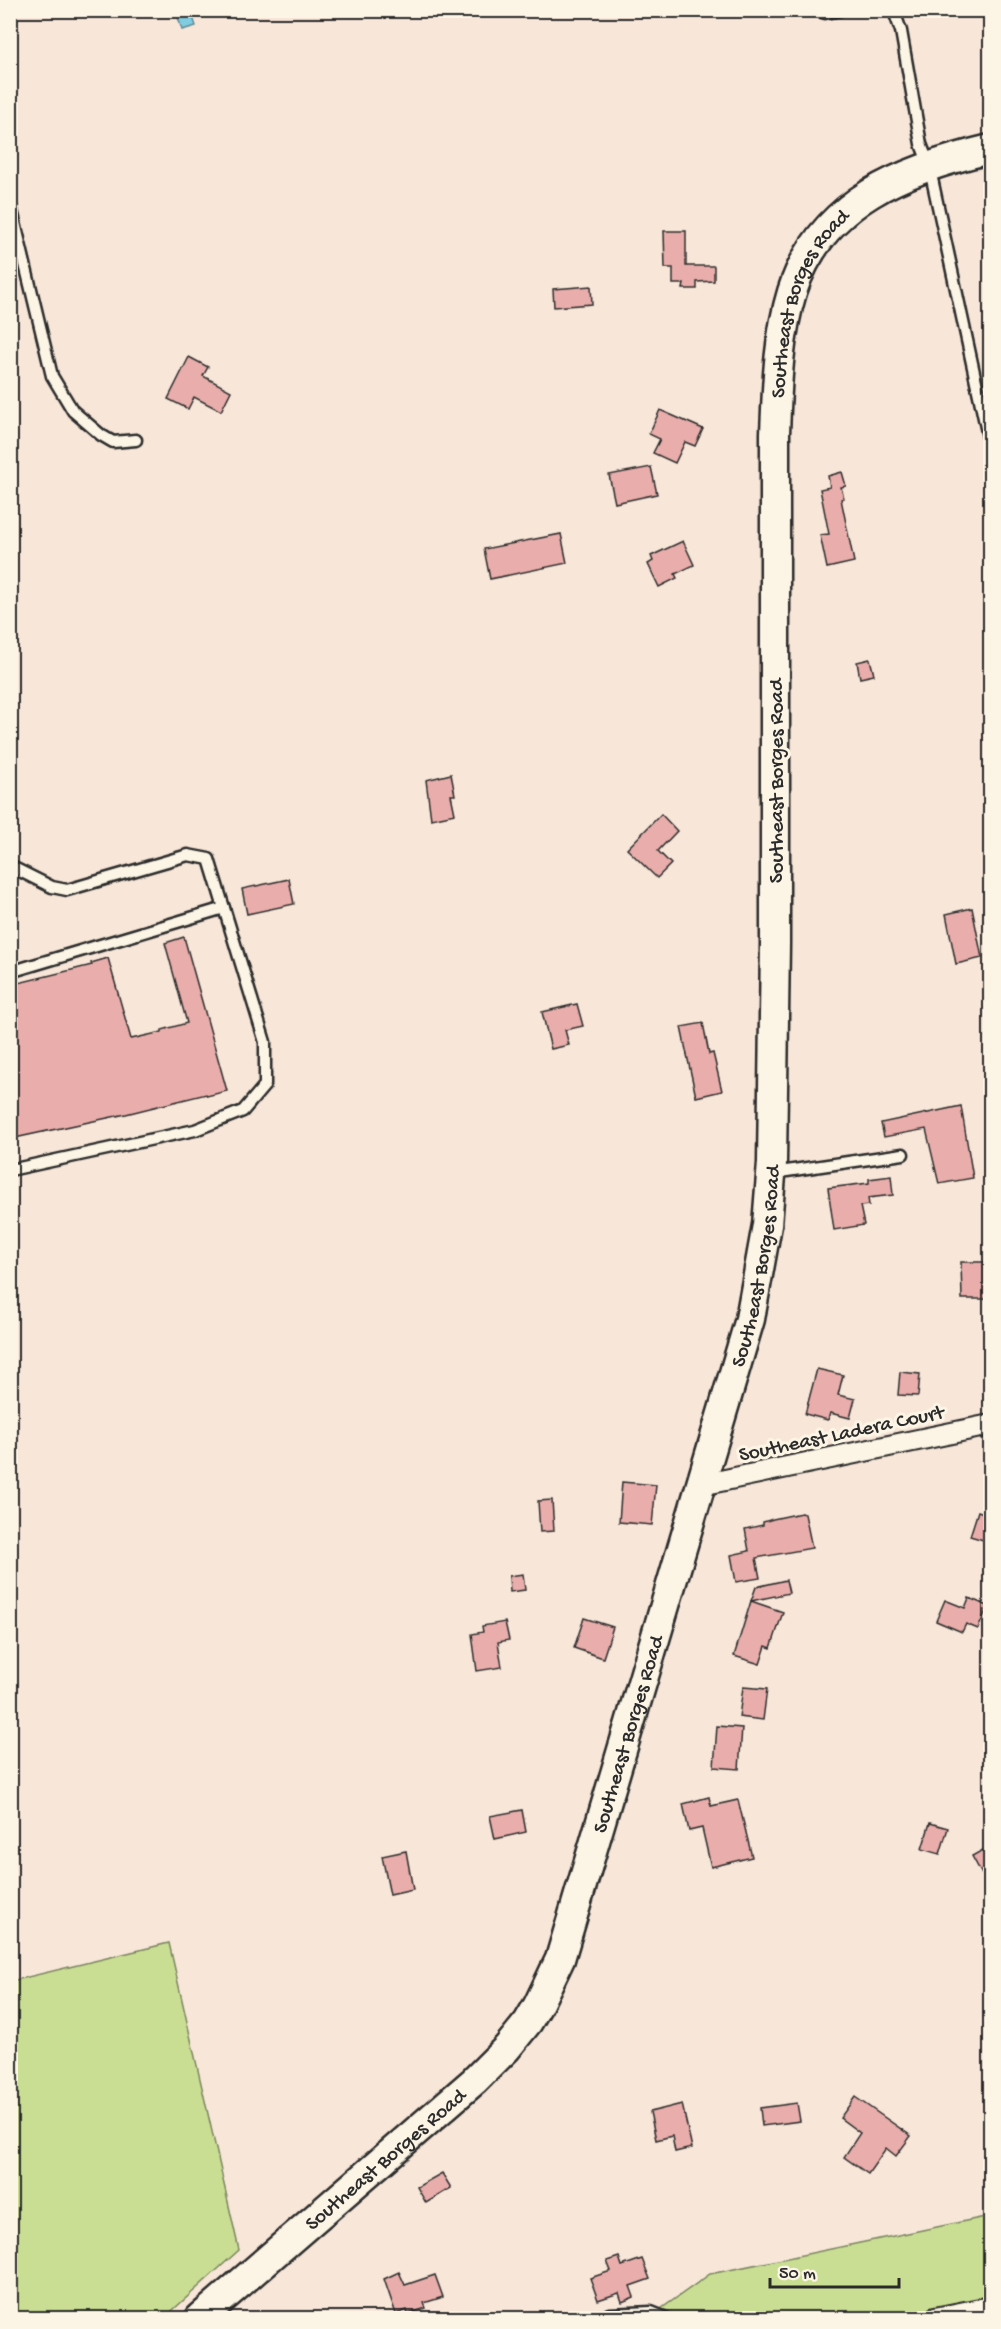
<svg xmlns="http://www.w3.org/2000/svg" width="1001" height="2329" font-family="'Gochi Hand',sans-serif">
<rect width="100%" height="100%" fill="#f8e7d9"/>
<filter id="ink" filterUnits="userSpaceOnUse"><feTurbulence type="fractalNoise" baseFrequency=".0167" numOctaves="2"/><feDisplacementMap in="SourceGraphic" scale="12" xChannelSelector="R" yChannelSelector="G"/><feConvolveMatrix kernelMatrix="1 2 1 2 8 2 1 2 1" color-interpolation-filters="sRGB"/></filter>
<g filter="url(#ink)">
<g fill="#cade93" stroke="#7a845f" stroke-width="1.5">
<polygon points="169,1943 239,2250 164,2318 11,2318 11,1981"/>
<polygon points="990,2216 990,2318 648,2318 710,2274"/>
</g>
<polygon fill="#80cce0" stroke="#5e8c98" stroke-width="1.5" points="176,11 191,11 196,26 182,30"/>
<g fill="#e9aeab" stroke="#2b2b2b" stroke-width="1.5">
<polygon points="664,231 686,231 686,266 714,266 714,281 697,282 697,289 683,289 684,284 673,284 673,268 665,268"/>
<polygon points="591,286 592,304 554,307 553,289"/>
<polygon points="189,357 208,367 203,376 231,391 221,411 194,397 188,409 168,399"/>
<polygon points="660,410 703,429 695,446 685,442 675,463 653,453 660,439 649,434"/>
<polygon points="651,467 657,494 615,503 609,475"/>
<polygon points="842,472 846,486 841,487 844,498 841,499 854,562 827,568 820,535 829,534 820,489 830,487 828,476"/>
<polygon points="561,534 567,563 490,579 484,549"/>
<polygon points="683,541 694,565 675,574 677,578 659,587 648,564 653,561 651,556"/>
<polygon points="870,659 874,675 860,678 857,662"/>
<polygon points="451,774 455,795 451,795 455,814 431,819 426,780"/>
<polygon points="661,814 677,831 658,851 671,864 657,878 627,849"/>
<polygon points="289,879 294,904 247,914 242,889"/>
<polygon points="972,908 982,958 956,964 946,914"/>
<polygon points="184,937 227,1091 207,1096 206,1094 126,1114 10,1139 10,985 92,965 91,963 108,958 131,1039 162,1032 162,1030 187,1023 165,943"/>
<polygon points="577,1004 583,1026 565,1030 569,1045 551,1049 542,1012"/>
<polygon points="703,1023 709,1054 713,1053 722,1091 696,1097 681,1027"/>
<polygon points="961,1106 973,1178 939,1184 926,1129 884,1137 881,1123"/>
<polygon points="891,1176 893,1195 868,1198 869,1205 860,1206 864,1225 834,1230 828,1188 869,1183 869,1179"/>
<polygon points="961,1262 990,1262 990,1299 962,1299"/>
<polygon points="817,1369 843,1375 838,1395 855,1399 850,1418 830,1413 828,1420 805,1414"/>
<polygon points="900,1372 920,1374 918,1396 898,1395"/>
<polygon points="622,1482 656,1485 652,1525 619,1522"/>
<polygon points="552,1500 554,1531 540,1532 538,1501"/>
<polygon points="978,1511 990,1515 990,1542 970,1536"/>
<polygon points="801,1513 805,1514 812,1548 756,1558 760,1578 736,1582 731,1555 749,1551 745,1529 763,1525 763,1522 773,1519"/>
<polygon points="523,1574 525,1590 510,1592 509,1576"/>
<polygon points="786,1580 789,1593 751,1601 756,1587"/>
<polygon points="969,1598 988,1606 978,1629 966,1624 962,1632 936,1621 945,1600 965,1608"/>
<polygon points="751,1601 783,1612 771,1648 766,1646 760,1664 734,1656"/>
<polygon points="584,1618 613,1627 603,1658 574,1648"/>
<polygon points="505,1622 509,1640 498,1642 502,1667 477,1671 472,1634 483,1632 482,1626"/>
<polygon points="743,1687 767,1689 763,1720 739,1717"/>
<polygon points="717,1726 742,1728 739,1769 714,1767"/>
<polygon points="709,1797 711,1806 738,1800 752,1857 711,1867 702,1828 689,1831 683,1804"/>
<polygon points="522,1810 526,1832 495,1839 490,1816"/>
<polygon points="930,1823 948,1828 940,1854 922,1849"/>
<polygon points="990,1846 990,1889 972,1856"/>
<polygon points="406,1851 413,1890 390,1895 382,1856"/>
<polygon points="855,2097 911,2136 896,2156 886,2148 868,2174 844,2157 860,2133 840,2118"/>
<polygon points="797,2103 800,2121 762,2126 760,2108"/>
<polygon points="682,2104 692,2148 675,2152 672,2136 656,2140 650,2112"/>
<polygon points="442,2173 451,2188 426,2203 417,2187"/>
<polygon points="619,2257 622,2266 642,2259 650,2279 630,2286 634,2297 622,2302 619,2293 598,2300 590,2278 611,2271 607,2261"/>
<polygon points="399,2272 405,2285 435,2275 443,2297 424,2303 426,2308 408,2314 407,2310 396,2314 384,2279"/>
</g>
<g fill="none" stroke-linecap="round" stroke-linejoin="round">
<defs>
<g id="lane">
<polyline points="816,10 825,13 841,10"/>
<polyline points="890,10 895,14 901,31 921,144 929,165 990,446"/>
<polyline points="10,202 52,376 73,411 101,435 113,442 136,440"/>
<polyline points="10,866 52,887 67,890 188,855 209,859 265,1042 265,1085 243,1111 195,1130 10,1170"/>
<polyline points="10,972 224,908"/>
<polyline points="773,1173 903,1154"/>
<polyline points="609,2314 651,2312 666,2318"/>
</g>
<g id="street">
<polyline points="701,1485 990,1425"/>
<polyline points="935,2318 990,2307"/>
</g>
<g id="secondary">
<path id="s1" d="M200,2318L474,2081L507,2048L528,2022L538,2005L560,1959L750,1319L767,1225L772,1163L775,943V433C777,386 778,338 792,292C821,200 906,169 990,149"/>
</g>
</defs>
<use href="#lane" stroke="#2b2b2b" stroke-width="15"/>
<use href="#street" stroke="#2b2b2b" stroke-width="24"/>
<use href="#secondary" stroke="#2b2b2b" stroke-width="33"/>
<use href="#lane" stroke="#fcf5e5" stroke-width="10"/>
<use href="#street" stroke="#fcf5e5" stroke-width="20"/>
<use href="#secondary" stroke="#fcf5e5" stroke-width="28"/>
</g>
</g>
<g text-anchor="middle" stroke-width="6" stroke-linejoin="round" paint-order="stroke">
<g font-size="21" fill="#2b2b2b" stroke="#fcf5e5">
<text dy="7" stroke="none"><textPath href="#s1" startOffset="2206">Southeast Borges Road</textPath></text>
<text transform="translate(775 781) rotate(-90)" y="7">Southeast Borges Road</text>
<text dy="7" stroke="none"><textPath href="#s1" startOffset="1234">Southeast Borges Road</textPath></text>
<text transform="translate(841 1432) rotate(-12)" y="7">Southeast Ladera Court</text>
<text dy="7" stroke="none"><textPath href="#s1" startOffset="748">Southeast Borges Road</textPath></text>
<text dy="7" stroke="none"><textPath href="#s1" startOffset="244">Southeast Borges Road</textPath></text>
</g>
</g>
<rect width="1001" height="2329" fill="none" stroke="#fcf5e5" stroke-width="36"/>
<rect x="18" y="18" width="965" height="2293" fill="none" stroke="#2b2b2b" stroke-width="2" filter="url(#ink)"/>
<path d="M770 2278v9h129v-9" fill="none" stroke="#2b2b2b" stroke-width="3"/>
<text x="779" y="2278" font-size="18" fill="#2b2b2b" stroke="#fcf5e5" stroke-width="4.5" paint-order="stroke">50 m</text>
</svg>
